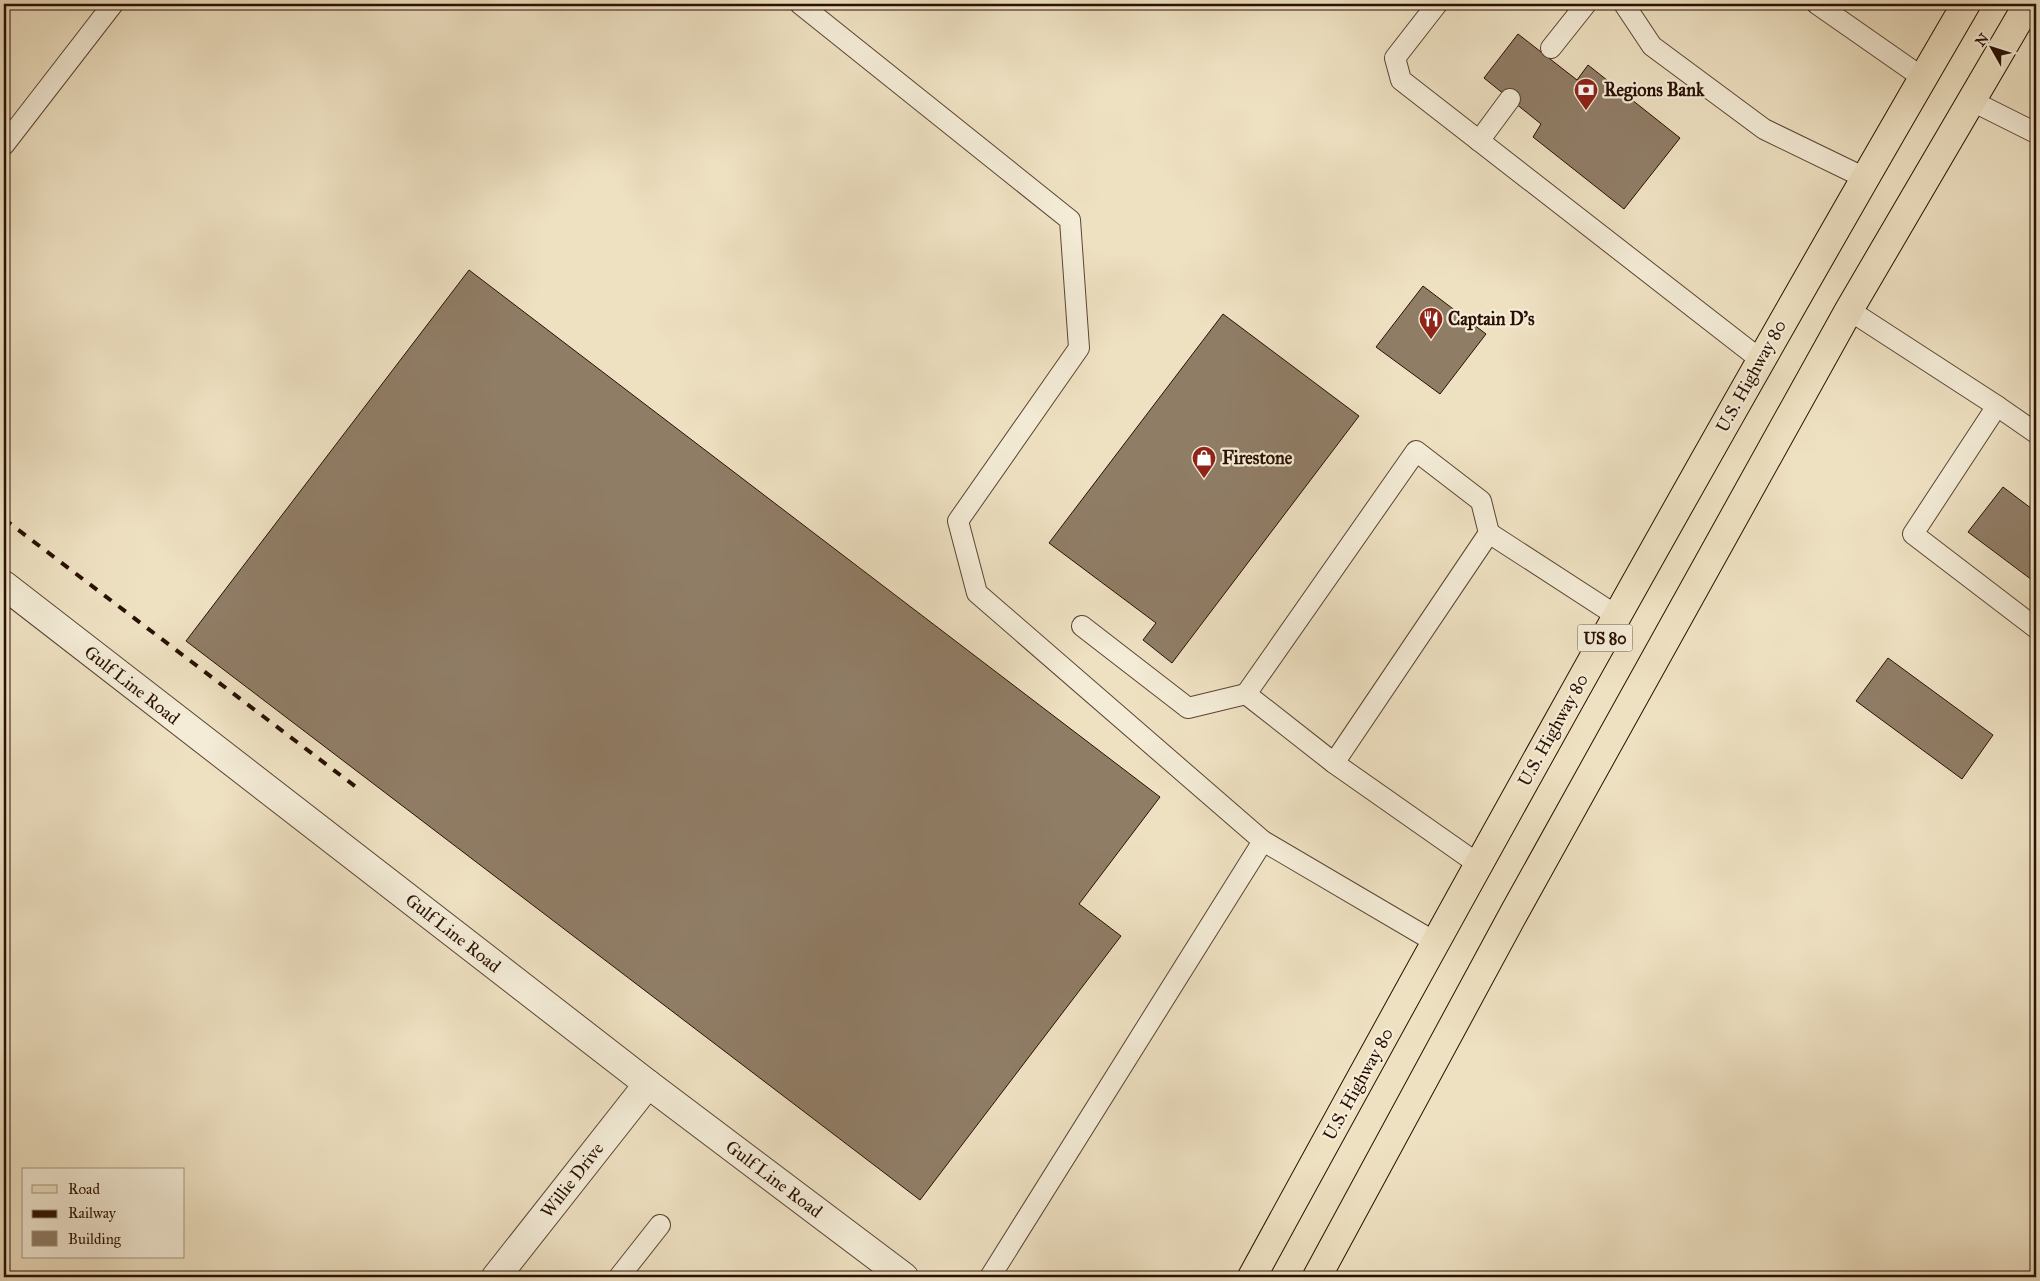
<svg xmlns="http://www.w3.org/2000/svg" width="2040" height="1281" font-family="'IM FELL Great Primer',serif">
<rect width="100%" height="100%" fill="#eee1c2"/>
<filter id="stains"><feTurbulence type="fractalNoise" baseFrequency=".004" numOctaves="4"/><feColorMatrix values="0 0 0 0 .2 0 0 0 0 .09 0 0 0 0 .02 0 0 0 .5 -.17"/></filter>
<radialGradient id="worn" r=".72"><stop offset=".6" stop-color="#630" stop-opacity="0"/><stop offset="1" stop-color="#630" stop-opacity=".3"/></radialGradient>
<g fill="#907d66" stroke="#2a1003">
<polygon points="1518,34 1577,80 1588,65 1680,138 1624,209 1533,137 1541,124 1484,78"/>
<polygon points="469,270 1160,797 1079,904 1121,936 920,1200 186,641"/>
<polygon points="1423,286 1486,334 1440,394 1376,347"/>
<polygon points="1223,314 1359,416 1172,663 1143,640 1156,623 1049,543"/>
<polygon points="2003,487 2036,512 2036,583 1968,532"/>
<polygon points="1888,658 1993,735 1962,779 1856,701"/>
</g>
<g fill="none" stroke-linecap="round" stroke-linejoin="round">
<defs>
<g id="service">
<polyline points="800,4 1070,220 1079,348 958,521 977,593 1263,841 990,1277"/>
<polyline points="1437,4 1395,58 1401,80 1761,360"/>
<polyline points="1624,4 1652,46 1764,129 1865,178"/>
<polyline points="1817,4 1923,78"/>
<polyline points="1551,48 1586,4"/>
<polyline points="1972,101 2036,133"/>
<polyline points="1479,141 1510,99"/>
<polyline points="4,145 113,4"/>
<polyline points="1849,310 1997,406 1913,534 2036,628"/>
<polyline points="1997,406 2036,433"/>
<polyline points="1489,533 1617,616"/>
<polyline points="1082,626 1188,708 1246,694 1334,763 1478,864"/>
<polyline points="1246,694 1416,451 1481,501 1489,533 1334,763"/>
<polyline points="1263,841 1435,942"/>
<polyline points="619,1277 660,1225"/>
</g>
<g id="minor">
<polyline points="4,585 648,1084 904,1277"/>
<polyline points="496,1277 648,1084"/>
</g>
<g id="primary">
<path d="M1252,1277C1485,850 1721,424 1966,4"/>
<polyline points="1317,1277 1514,913 1849,310 2028,4"/>
</g>
</defs>
<use href="#service" stroke="#5b4433" stroke-width="22"/>
<use href="#minor" stroke="#5b4433" stroke-width="30"/>
<use href="#primary" stroke="#2a1003" stroke-width="30"/>
<use href="#service" stroke="#f4ecd7" stroke-width="20"/>
<use href="#minor" stroke="#f4ecd7" stroke-width="28"/>
<use href="#primary" stroke="#eee1c2" stroke-width="28"/>
<polyline stroke="#2a1003" stroke-width="4" stroke-dasharray="9 9" stroke-linecap="butt" points="4,519 356,787"/>
</g>
<defs>
<symbol id="bank-pin" viewBox="-11 -11 22 30"><path d="M0 17L-7.5 6A9.5 9.5 0 1 1 7.5 6Z" fill="#8f2418" stroke="#f4ecd7"/><path d="M-6-4H6V4H-6ZM0-2.3a2.3 2.3 0 1 0 0 4.6a2.3 2.3 0 1 0 0-4.6Z" fill="#fff"/></symbol>
<symbol id="restaurant-pin" viewBox="-11 -11 22 30"><path d="M0 17L-7.5 6A9.5 9.5 0 1 1 7.5 6Z" fill="#8f2418" stroke="#f4ecd7"/><path d="M-5-6h1v4h1v-4h1v4h1v-4h1v5L-1.5 .5V6h-2V.5L-5-1ZM5-6V6H3V1.5H1.5Q1.5-4 5-6Z" fill="#fff"/></symbol>
<symbol id="shop-pin" viewBox="-11 -11 22 30"><path d="M0 17L-7.5 6A9.5 9.5 0 1 1 7.5 6Z" fill="#8f2418" stroke="#f4ecd7"/><path d="M-5-2.5h2.3a2.7 3.5 0 0 1 5.4 0H5L5.5 6h-11ZM-1.5-2.5h3a1.5 2.3 0 0 0-3 0Z" fill="#fff"/></symbol>
</defs>
<g fill-rule="evenodd">
<use href="#bank-pin" x="1572" y="76" width="28" height="38"/>
<use href="#restaurant-pin" x="1417" y="305" width="28" height="38"/>
<use href="#shop-pin" x="1190" y="444" width="28" height="38"/>
</g>
<g text-anchor="middle" stroke-width="4.5" stroke-linejoin="round" paint-order="stroke">
<rect fill="#f4ecd7" stroke="#675243" stroke-width="1" x="1577.5" y="624.5" width="55" height="27" rx="4"/>
<g font-size="16" font-weight="bold" fill="#2a1003">
<text x="1605" y="644">US 80</text>
</g>
<g font-size="18" font-weight="bold" fill="#2a1003" stroke="#f4ecd7" text-anchor="start">
<text x="1604" y="96">Regions Bank</text>
<text x="1448" y="325">Captain D's</text>
<text x="1222" y="464">Firestone</text>
</g>
<g font-size="18" fill="#2a1003" stroke="#f4ecd7">
<text transform="translate(1751 376) rotate(-61)" y="6">U.S. Highway 80</text>
<text transform="translate(132 685) rotate(38)" y="6">Gulf Line Road</text>
<text transform="translate(1553 730) rotate(-61)" y="6">U.S. Highway 80</text>
<text transform="translate(453 933) rotate(38)" y="6">Gulf Line Road</text>
<text transform="translate(1358 1084) rotate(-61)" y="6">U.S. Highway 80</text>
<text transform="translate(774 1179) rotate(37)" y="6">Gulf Line Road</text>
<text transform="translate(572 1180) rotate(-52)" y="6">Willie Drive</text>
</g>
</g>
<rect width="2040" height="1281" fill="none" stroke="#eee1c2" stroke-width="20"/>
<rect x="5" y="5" width="2030" height="1271" fill="none" stroke="#2a1003" stroke-width="2.5"/>
<rect x="10" y="10" width="2020" height="1261" fill="none" stroke="#2a1003"/>
<rect x="22" y="1168" width="162" height="90" fill="#f4ecd7" stroke="#a39482"/>
<rect x="32" y="1185" width="25" height="8" fill="#eee1c2" stroke="#a39482"/>
<text x="68" y="1194" font-size="15" fill="#2a1003">Road</text>
<rect x="32" y="1210" width="25" height="8" fill="#2a1003" stroke="#a39482"/>
<text x="68" y="1218" font-size="15" fill="#2a1003">Railway</text>
<rect x="32" y="1231" width="25" height="15" fill="#907d66" stroke="#a39482"/>
<text x="68" y="1244" font-size="15" fill="#2a1003">Building</text>
<g transform="translate(1992 48) rotate(309)" stroke="#f4ecd7" stroke-width="4" paint-order="stroke">
<path d="M0-4L9 19L0 12L-9 19Z" fill="#2a1003"/>
<text y="-8" font-size="14" font-weight="bold" text-anchor="middle" fill="#2a1003">N</text>
</g>
<rect width="100%" height="100%" filter="url(#stains)"/>
<rect width="100%" height="100%" fill="url(#worn)"/>
</svg>
